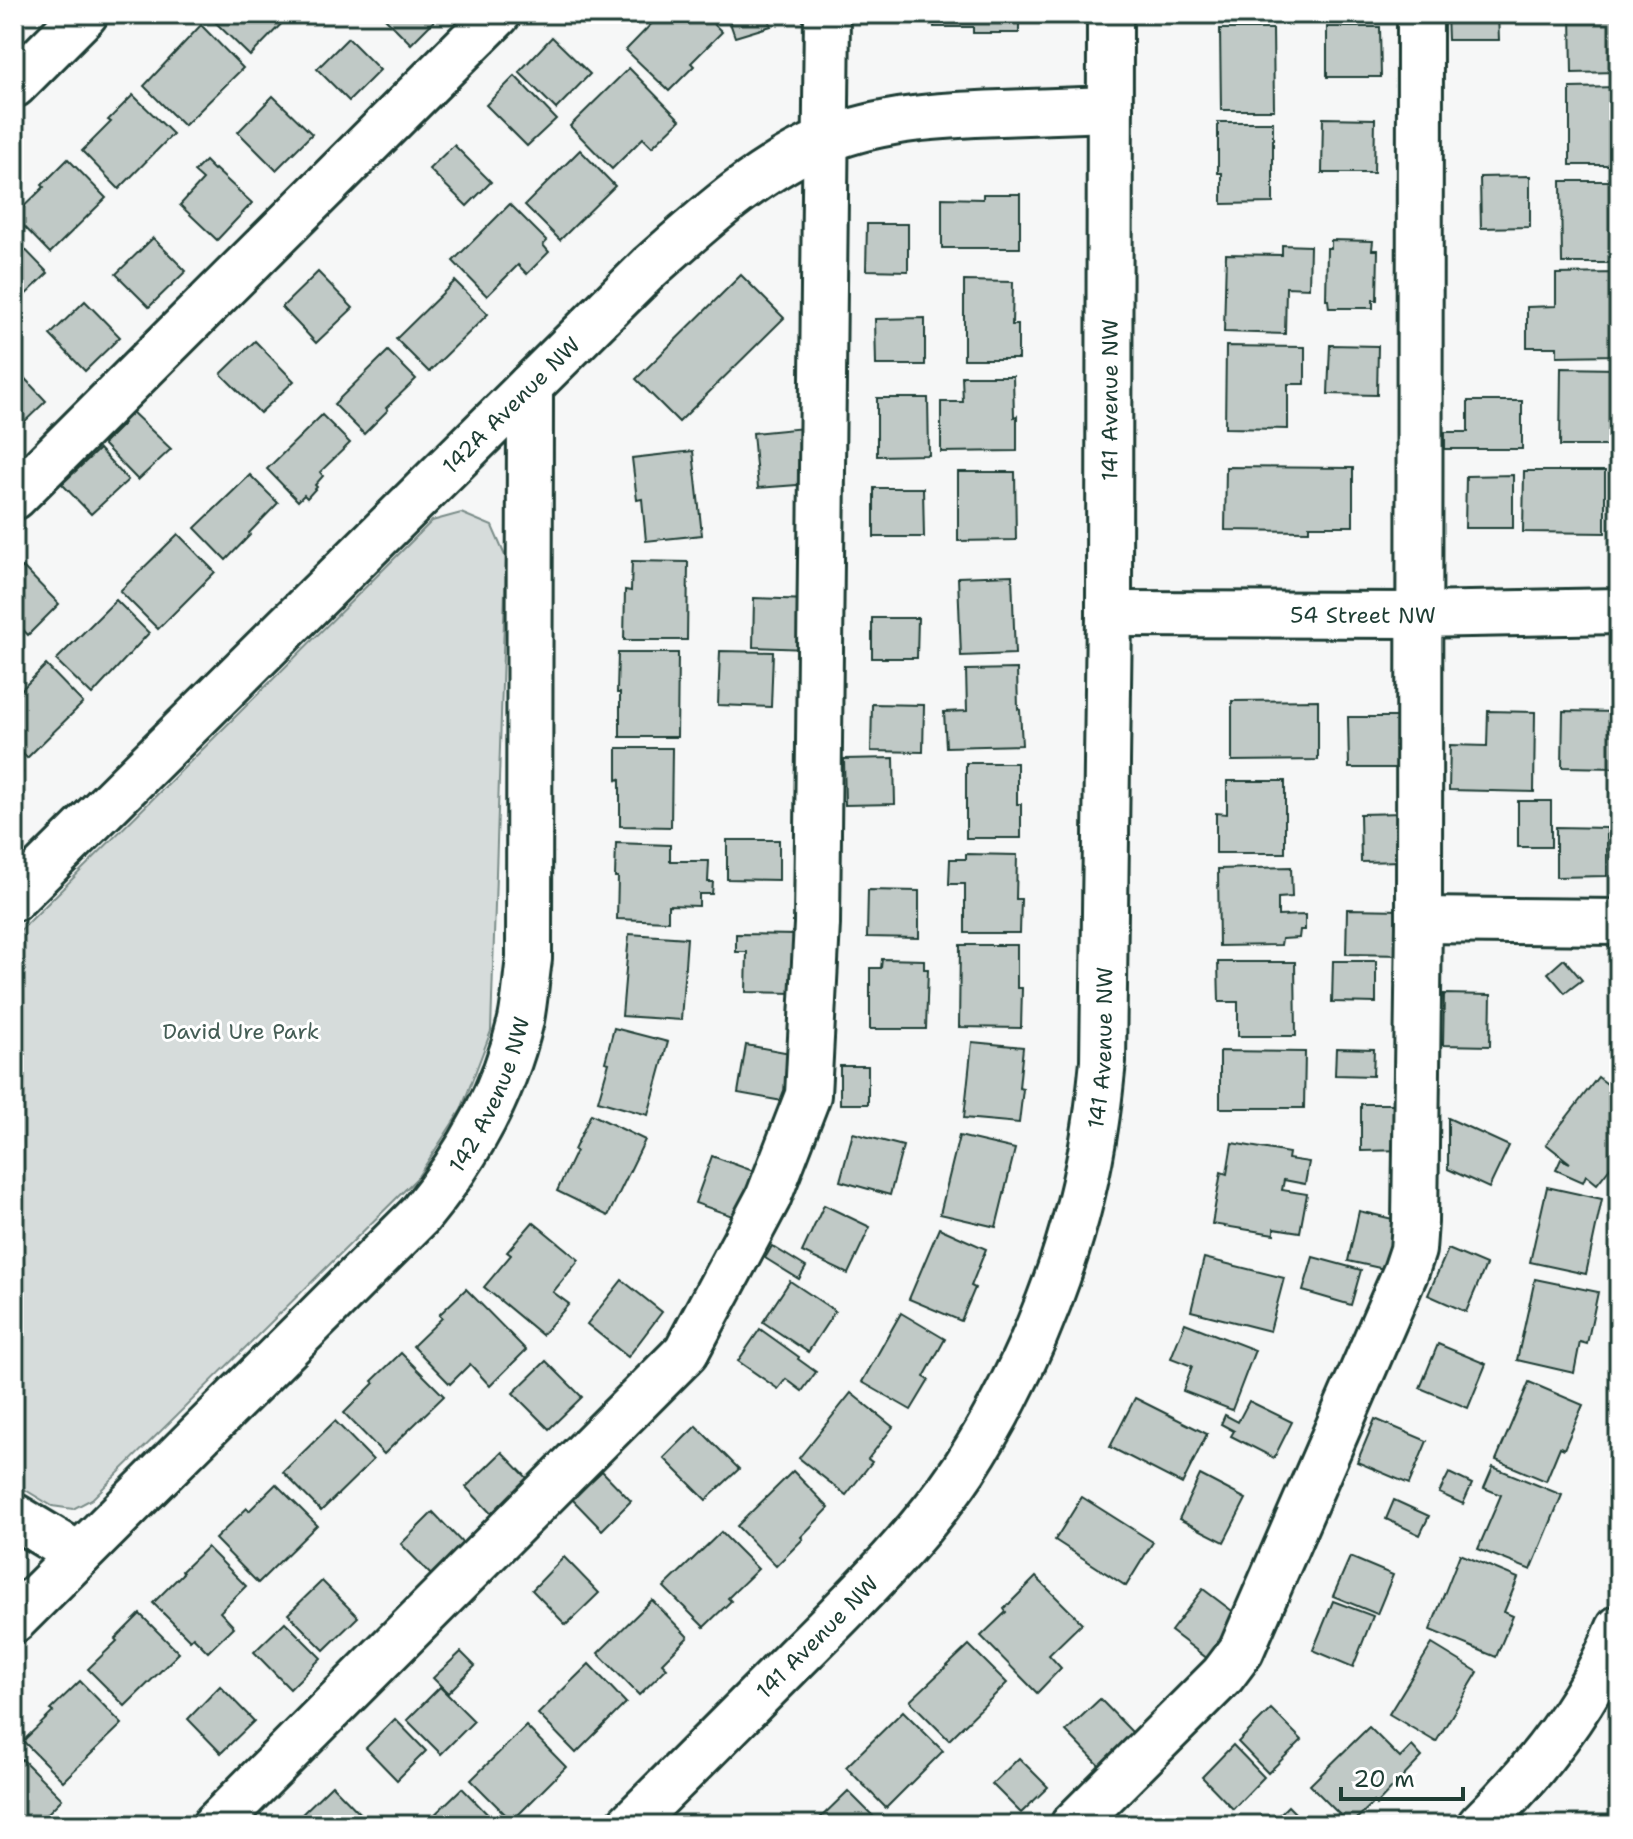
<svg xmlns="http://www.w3.org/2000/svg" width="1633" height="1839" font-family="'Shantell Sans',sans-serif">
<rect width="100%" height="100%" fill="#f6f7f7"/>
<filter id="ink" filterUnits="userSpaceOnUse"><feTurbulence type="fractalNoise" baseFrequency=".0125" numOctaves="2"/><feDisplacementMap in="SourceGraphic" scale="16" xChannelSelector="R" yChannelSelector="G"/><feConvolveMatrix kernelMatrix="1 2 1 2 8 2 1 2 1" color-interpolation-filters="sRGB"/></filter>
<g filter="url(#ink)">
<polygon fill="#d6dcdb" stroke="#7a8c88" stroke-width="2" points="461,513 492,526 506,558 491,1031 461,1110 417,1178 92,1499 73,1509 52,1506 14,1483 14,937 432,521"/>
<g fill="#c0c9c6" stroke="#1f3d34" stroke-width="2">
<polygon points="219,14 291,14 250,56 213,20"/>
<polygon points="381,14 441,14 411,44"/>
<polygon points="661,14 704,14 722,32 691,63 694,66 669,91 626,50"/>
<polygon points="727,14 792,14 769,21 771,26 735,37"/>
<polygon points="934,14 1019,14 1019,33 973,33 973,27 934,27"/>
<polygon points="1221,14 1276,14 1276,16 1221,17"/>
<rect x="1356" y="14" width="50" height="6"/>
<polygon points="1447,14 1498,14 1499,40 1448,40"/>
<polygon points="1571,14 1619,14 1619,72 1572,73"/>
<polygon points="201,25 243,68 184,126 144,86"/>
<polygon points="1327,27 1380,27 1381,77 1327,77"/>
<polygon points="1220,29 1273,29 1274,110 1221,110"/>
<polygon points="552,37 590,74 556,109 519,72"/>
<polygon points="348,38 380,70 349,101 317,69"/>
<polygon points="629,68 680,120 652,147 643,138 612,169 570,126"/>
<polygon points="515,76 556,119 527,146 486,105"/>
<polygon points="1619,87 1619,165 1570,165 1570,88"/>
<polygon points="133,95 173,134 119,189 82,151 111,122 108,120"/>
<polygon points="273,96 312,134 276,170 238,132"/>
<polygon points="1323,118 1375,119 1374,173 1322,173"/>
<polygon points="1218,122 1273,122 1273,203 1222,204 1222,173 1218,173"/>
<polygon points="454,145 491,182 467,206 429,169"/>
<polygon points="580,150 615,186 560,240 525,205"/>
<polygon points="68,159 106,198 50,253 14,216 44,187 42,185"/>
<polygon points="205,161 214,170 215,169 252,203 217,240 180,205 203,180 194,172"/>
<polygon points="1530,176 1530,227 1481,228 1480,177"/>
<polygon points="1561,181 1619,181 1619,263 1562,263"/>
<polygon points="983,194 1020,194 1020,248 942,248 942,198 983,199"/>
<polygon points="510,204 547,241 543,245 549,252 527,274 518,265 487,296 453,261"/>
<polygon points="867,224 908,224 908,271 866,270"/>
<polygon points="14,238 48,273 14,306"/>
<polygon points="153,238 186,271 149,307 116,274"/>
<polygon points="1331,240 1373,241 1372,250 1378,250 1377,300 1373,300 1373,308 1329,308 1328,300 1326,300 1327,248 1331,248"/>
<polygon points="1282,245 1310,246 1309,288 1286,287 1285,334 1224,332 1226,254 1282,255"/>
<polygon points="318,272 353,308 316,343 282,307"/>
<polygon points="1617,273 1617,355 1557,356 1557,347 1527,347 1527,307 1556,306 1556,274"/>
<polygon points="741,275 784,318 679,422 636,379"/>
<polygon points="455,281 488,314 429,372 396,339"/>
<polygon points="964,281 1013,282 1012,325 1018,325 1018,359 964,359"/>
<polygon points="85,301 120,337 85,371 50,335"/>
<polygon points="925,318 925,365 876,365 875,319"/>
<polygon points="255,341 294,381 260,413 221,374"/>
<polygon points="1330,345 1378,346 1377,395 1328,394"/>
<polygon points="1226,346 1305,347 1305,384 1288,384 1288,429 1225,428"/>
<polygon points="388,351 416,379 386,408 388,410 364,434 334,404"/>
<polygon points="14,367 46,401 14,432"/>
<polygon points="1561,368 1616,369 1616,446 1560,446"/>
<polygon points="962,376 1013,376 1014,417 1017,416 1017,451 941,452 941,402 963,402"/>
<polygon points="877,398 928,398 929,455 877,456"/>
<polygon points="1468,401 1522,401 1522,449 1445,449 1445,432 1468,432"/>
<polygon points="130,410 171,449 138,480 103,444 124,423 120,419"/>
<polygon points="322,415 350,443 320,472 323,476 315,485 317,487 307,498 304,495 298,501 267,469"/>
<polygon points="804,428 810,484 758,488 753,433"/>
<polygon points="99,449 128,480 91,514 62,484"/>
<polygon points="693,451 702,535 646,541 642,499 637,500 632,458"/>
<polygon points="1226,467 1353,468 1353,526 1309,526 1309,531 1225,530"/>
<polygon points="1524,471 1605,471 1605,533 1523,532"/>
<polygon points="958,472 1015,472 1016,540 958,541"/>
<polygon points="250,475 278,503 249,533 250,535 226,560 195,528"/>
<polygon points="1513,475 1513,528 1465,528 1466,476"/>
<polygon points="874,488 923,488 924,537 874,537"/>
<polygon points="178,534 215,572 158,629 120,591"/>
<polygon points="632,561 688,562 687,640 624,640 625,590 631,591"/>
<polygon points="23,567 59,604 28,635 14,620 14,576"/>
<polygon points="1012,575 1015,654 961,656 958,577"/>
<polygon points="754,598 809,600 807,649 753,647"/>
<polygon points="116,600 149,633 92,695 56,660"/>
<polygon points="872,618 918,618 917,658 872,658"/>
<polygon points="14,626 23,635 14,644"/>
<polygon points="720,651 773,652 771,707 718,705"/>
<polygon points="618,653 678,653 677,737 620,737 620,693 617,693"/>
<polygon points="46,665 83,703 27,758 14,745 14,697"/>
<polygon points="1017,669 1018,709 1020,710 1022,745 946,747 944,712 967,711 966,670"/>
<polygon points="1318,700 1318,760 1232,761 1232,701"/>
<polygon points="872,704 924,705 923,752 871,751"/>
<polygon points="1488,711 1535,712 1534,792 1449,790 1450,745 1487,746"/>
<polygon points="1563,711 1619,712 1619,768 1562,767"/>
<polygon points="1348,717 1403,717 1403,768 1349,768"/>
<polygon points="617,748 672,748 671,827 620,826 620,779 617,780"/>
<polygon points="894,758 895,804 845,805 844,759"/>
<polygon points="966,763 1017,763 1017,804 1021,804 1021,838 966,838"/>
<polygon points="14,764 22,772 14,779"/>
<polygon points="1227,781 1285,781 1285,853 1216,853 1216,813 1227,814"/>
<rect x="1518" y="801" width="33" height="46"/>
<polygon points="1403,813 1403,861 1361,862 1360,814"/>
<polygon points="1556,827 1607,828 1607,876 1556,877"/>
<polygon points="727,840 779,840 779,880 727,879"/>
<polygon points="616,843 670,845 670,861 709,861 708,882 713,882 712,894 699,894 699,906 668,905 668,921 617,919 618,877 615,877"/>
<polygon points="966,854 1017,855 1016,899 1021,899 1020,933 965,933 965,884 949,884 950,859 966,859"/>
<polygon points="1291,867 1292,897 1278,898 1278,916 1305,915 1305,930 1300,930 1299,938 1282,939 1281,945 1219,946 1218,869"/>
<polygon points="868,890 919,891 919,938 867,937"/>
<polygon points="1347,909 1404,910 1403,955 1346,954"/>
<polygon points="629,934 687,938 681,1020 622,1016"/>
<polygon points="736,934 797,935 796,993 746,992 747,952 736,952"/>
<polygon points="960,945 1017,945 1017,988 1022,988 1021,1028 959,1027"/>
<polygon points="882,959 924,960 924,969 928,969 926,1029 870,1029 870,968 881,968"/>
<polygon points="1564,959 1582,980 1565,993 1548,973"/>
<polygon points="1333,961 1376,961 1376,1003 1332,1002"/>
<polygon points="1218,962 1295,962 1296,1036 1238,1036 1238,1002 1219,1002"/>
<polygon points="1444,994 1491,995 1490,1046 1443,1045"/>
<polygon points="614,1028 668,1042 648,1115 598,1101 609,1063 605,1062"/>
<polygon points="972,1042 1023,1047 1019,1088 1023,1089 1019,1123 964,1118"/>
<polygon points="746,1045 796,1054 788,1102 738,1093"/>
<polygon points="1336,1048 1374,1049 1373,1076 1335,1075"/>
<polygon points="1220,1051 1305,1052 1304,1108 1220,1108"/>
<rect x="840" y="1066" width="28" height="38"/>
<polygon points="1598,1077 1619,1093 1619,1156 1597,1184 1586,1175 1583,1182 1556,1170 1561,1159 1570,1163 1546,1144"/>
<polygon points="1361,1104 1409,1104 1409,1150 1361,1151"/>
<polygon points="591,1114 645,1140 608,1216 557,1191 576,1151 574,1150"/>
<polygon points="1448,1118 1509,1146 1489,1188 1448,1169"/>
<polygon points="853,1133 903,1146 890,1195 840,1181"/>
<polygon points="959,1136 1015,1149 996,1227 940,1214"/>
<polygon points="1232,1143 1289,1153 1288,1159 1309,1162 1305,1184 1284,1180 1282,1190 1307,1194 1300,1232 1274,1228 1274,1234 1212,1224 1221,1172 1227,1174"/>
<polygon points="712,1156 756,1172 738,1218 695,1203"/>
<polygon points="1547,1187 1602,1199 1586,1274 1530,1262"/>
<polygon points="824,1205 870,1227 848,1274 802,1252"/>
<polygon points="1359,1211 1401,1221 1389,1270 1348,1261"/>
<polygon points="533,1222 579,1260 553,1292 569,1304 542,1335 484,1287 511,1255 507,1252"/>
<polygon points="939,1228 986,1249 971,1286 975,1288 961,1321 909,1299"/>
<polygon points="772,1246 806,1267 799,1279 765,1258"/>
<polygon points="1448,1249 1486,1265 1466,1312 1428,1295"/>
<polygon points="1313,1257 1361,1270 1351,1305 1303,1291"/>
<polygon points="1204,1258 1284,1278 1270,1331 1191,1311"/>
<polygon points="1535,1279 1598,1292 1587,1344 1580,1342 1574,1373 1517,1360"/>
<polygon points="622,1280 662,1312 628,1357 587,1324"/>
<polygon points="790,1281 835,1311 808,1352 763,1322"/>
<polygon points="466,1289 526,1350 490,1386 470,1364 450,1384 413,1346 442,1318 439,1315"/>
<polygon points="901,1313 945,1339 924,1377 929,1380 911,1410 862,1382"/>
<polygon points="1185,1323 1255,1350 1232,1410 1183,1391 1192,1366 1171,1358"/>
<polygon points="760,1329 799,1357 798,1359 816,1372 802,1391 786,1379 778,1389 738,1361"/>
<polygon points="1438,1344 1486,1364 1468,1408 1420,1388"/>
<polygon points="401,1353 444,1396 384,1454 344,1413 374,1383 372,1381"/>
<polygon points="546,1361 582,1397 549,1429 513,1393"/>
<polygon points="1529,1382 1583,1405 1564,1449 1560,1447 1546,1481 1496,1460"/>
<polygon points="851,1393 893,1427 868,1459 872,1462 846,1495 799,1458"/>
<polygon points="1135,1398 1207,1434 1182,1484 1110,1447"/>
<polygon points="1249,1401 1292,1422 1274,1458 1231,1436 1234,1431 1221,1424 1225,1415 1238,1422"/>
<polygon points="1375,1419 1427,1441 1409,1484 1357,1462"/>
<polygon points="335,1421 373,1460 321,1511 283,1472"/>
<polygon points="696,1426 739,1469 706,1500 664,1458"/>
<polygon points="502,1452 534,1485 498,1521 466,1487"/>
<polygon points="1493,1467 1562,1495 1531,1570 1478,1549 1501,1495 1484,1488"/>
<polygon points="602,1471 631,1501 602,1530 572,1499"/>
<polygon points="793,1471 829,1508 801,1537 803,1539 776,1566 737,1526"/>
<polygon points="1449,1473 1472,1484 1463,1504 1439,1493"/>
<polygon points="1200,1475 1246,1499 1224,1542 1179,1519"/>
<polygon points="276,1484 317,1525 258,1583 215,1539 247,1508 249,1511"/>
<polygon points="1082,1497 1153,1542 1126,1586 1055,1540"/>
<polygon points="1394,1500 1429,1516 1420,1535 1386,1519"/>
<polygon points="433,1512 469,1550 437,1581 401,1544"/>
<polygon points="721,1532 758,1569 728,1598 731,1601 704,1627 664,1587"/>
<polygon points="207,1547 246,1586 220,1612 234,1627 208,1652 193,1637 190,1640 153,1603 183,1573 182,1571"/>
<polygon points="1460,1554 1518,1578 1504,1612 1513,1616 1496,1657 1430,1630"/>
<polygon points="564,1557 599,1593 566,1625 532,1590"/>
<polygon points="1350,1557 1393,1575 1377,1614 1333,1596"/>
<polygon points="1036,1577 1082,1623 1049,1655 1061,1668 1037,1693 981,1636 1006,1612 1004,1609"/>
<polygon points="322,1581 358,1617 324,1650 288,1614"/>
<polygon points="1203,1589 1244,1620 1212,1662 1171,1631"/>
<polygon points="652,1600 688,1637 662,1663 667,1668 639,1695 598,1653"/>
<polygon points="1333,1601 1373,1616 1353,1667 1313,1650"/>
<polygon points="140,1614 179,1653 125,1706 88,1669 117,1641 115,1639"/>
<polygon points="285,1622 321,1658 290,1689 254,1652"/>
<polygon points="1432,1644 1478,1672 1436,1742 1389,1714"/>
<polygon points="969,1645 1007,1683 949,1740 910,1701"/>
<polygon points="461,1652 475,1666 448,1693 433,1678"/>
<polygon points="589,1664 626,1703 576,1753 538,1714"/>
<polygon points="80,1681 122,1724 63,1781 23,1741 53,1712 50,1710"/>
<polygon points="220,1686 254,1721 221,1753 188,1719"/>
<polygon points="440,1687 474,1721 441,1754 407,1720"/>
<polygon points="1100,1699 1134,1734 1101,1767 1066,1731"/>
<polygon points="1271,1709 1302,1740 1268,1773 1238,1742"/>
<polygon points="903,1711 943,1751 886,1808 846,1767"/>
<polygon points="395,1719 426,1751 397,1780 366,1748"/>
<polygon points="526,1726 566,1767 512,1821 471,1780"/>
<polygon points="1369,1727 1400,1758 1412,1746 1422,1757 1376,1805 1374,1802 1350,1825 1310,1785"/>
<polygon points="1233,1745 1264,1777 1233,1809 1202,1777"/>
<polygon points="1019,1758 1048,1787 1021,1813 992,1784"/>
<polygon points="22,1759 62,1799 36,1825 14,1825 14,1767"/>
<polygon points="332,1785 370,1824 369,1825 299,1825 295,1821"/>
<polygon points="462,1788 498,1825 424,1825"/>
<polygon points="848,1791 882,1825 813,1825"/>
<polygon points="1288,1806 1307,1825 1269,1825"/>
</g>
<g fill="none" stroke-linecap="round" stroke-linejoin="round">
<defs>
<g id="minor">
<polyline points="14,85 85,14"/>
<polyline points="14,497 498,14"/>
<path id="s1" d="M1109,614L1418,615L1619,611"/>
<path id="s2" d="M14,898L650,267C704,219 760,167 827,140C882,118 943,115 1001,113C1037,112 1074,110 1110,109"/>
<polyline points="1419,920 1619,922"/>
<polyline points="14,1516 79,1555"/>
<path id="s3" d="M14,1620L420,1215C467,1158 504,1093 521,1020C525,1000 526,979 529,959L530,386"/>
<polyline points="215,1825 686,1352 768,1198 808,1095 817,924 827,14"/>
<path id="s4" d="M629,1825C688,1767 746,1708 804,1650C861,1593 919,1536 964,1469C1030,1367 1079,1242 1096,1121C1099,1101 1101,1081 1103,1061L1109,614L1110,14"/>
<polyline points="1073,1825 1223,1675 1241,1651 1406,1271 1413,1250 1415,1222 1419,920 1420,14"/>
<path d="M1480,1825C1537,1769 1589,1703 1619,1628"/>
</g>
</defs>
<use href="#minor" stroke="#1f3d34" stroke-width="50"/>
<use href="#minor" stroke="#fff" stroke-width="44"/>
</g>
</g>
<g text-anchor="middle" stroke-width="6" stroke-linejoin="round" paint-order="stroke">
<g font-size="22" fill="#1f3d34" stroke="#fff">
<text dy="8" stroke="none"><textPath href="#s4" startOffset="1586">141 Avenue NW</textPath></text>
<text dy="8" stroke="none"><textPath href="#s2" startOffset="700">142A Avenue NW</textPath></text>
<text dy="8" stroke="none"><textPath href="#s1" startOffset="254">54 Street NW</textPath></text>
<text dy="8" stroke="none"><textPath href="#s4" startOffset="938">141 Avenue NW</textPath></text>
<text dy="8" stroke="none"><textPath href="#s3" startOffset="714">142 Avenue NW</textPath></text>
<text dy="8" stroke="none"><textPath href="#s4" startOffset="266">141 Avenue NW</textPath></text>
</g>
<g font-size="22" fill="#445d55" stroke="#fff">
<text x="241" y="1039">David Ure Park</text>
</g>
</g>
<rect width="1633" height="1839" fill="none" stroke="#fff" stroke-width="48"/>
<rect x="24" y="24" width="1585" height="1791" fill="none" stroke="#1f3d34" stroke-width="3" filter="url(#ink)"/>
<path d="M1341 1787v12h122v-12" fill="none" stroke="#1f3d34" stroke-width="4"/>
<text x="1353" y="1787" font-size="24" fill="#1f3d34" stroke="#ffffff" stroke-width="6" paint-order="stroke">20 m</text>
</svg>
